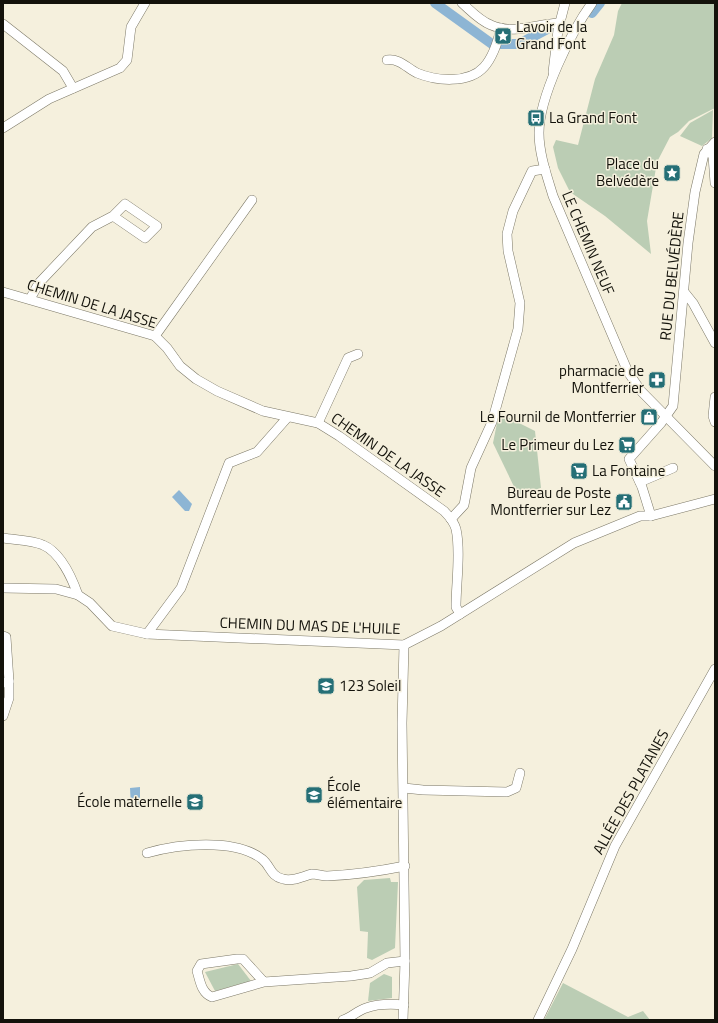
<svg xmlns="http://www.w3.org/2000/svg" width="718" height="1023" font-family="'Titillium Web',sans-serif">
<rect width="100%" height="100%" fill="#f5f0dd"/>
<g fill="#bbcdb4">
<polygon points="622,3 715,3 715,108 689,121 678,132 670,137 657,162 647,221 651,254 605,216 570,192 558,168 553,147 556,140 578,145 595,79 614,35 618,11"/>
<polygon points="713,110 712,138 702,146 680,136 690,123"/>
<polygon points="499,413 535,431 541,488 518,495 493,443"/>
<polygon points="390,878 391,882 398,882 395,948 372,960 367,958 368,932 360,931 357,887 364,880"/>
<polygon points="238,964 251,981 215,991 205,972"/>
<polygon points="384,974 392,977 392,998 368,1001 370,983"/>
<polygon points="563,983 628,1017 643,1011 650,1020 544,1020"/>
</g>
<g fill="#8db5d4">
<polygon points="179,490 192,504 189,511 185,511 172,497"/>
<polygon points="140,787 140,806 131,807 130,788"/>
</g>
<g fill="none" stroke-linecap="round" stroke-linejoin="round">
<g stroke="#8db5d4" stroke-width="10">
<polyline points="435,3 492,44 519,44 551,27"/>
<polyline points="592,13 600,3"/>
</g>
<defs>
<g id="minor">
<path d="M462,3C471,11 480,21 491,25C513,35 537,24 559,23"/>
<path d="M592,3C571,32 539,97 539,133C539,154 547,176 553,196L628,372L641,391L715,466"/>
<polyline points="3,24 63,71 73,88"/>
<path d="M387,60C399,58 407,68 417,73C436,81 469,84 484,67C493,57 498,41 501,28"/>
<polyline points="553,72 558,30 565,3"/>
<polyline points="3,128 49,99 120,68 127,60 131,27 145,3"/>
<polyline points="707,149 713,156 715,183"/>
<path d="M3,292L155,336L167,348L180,366L196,379L217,391L263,411L318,423L339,436L444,511C449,516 454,522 456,529C461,552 456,583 456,607L460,614"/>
<polyline points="685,293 693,303 715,343"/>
<polyline points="30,299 39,283 92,227 113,216 145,238 157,226 125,204 113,216"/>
<polyline points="155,336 252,200"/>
<polyline points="715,397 713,416 715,422"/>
<polyline points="318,423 348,358 358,354"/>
<polyline points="640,482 673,468"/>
<polyline points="651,516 642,487 629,459 661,423 673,406 688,243 695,192 704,154 715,142"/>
<polyline points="451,519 464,505 471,468 492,422 518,329 520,303 508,251 507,234 513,211 532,171 545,169"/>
<path d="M3,538C15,540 32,540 43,545C60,552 72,578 78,595"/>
<polyline points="3,588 56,589 78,595 90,603 112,626 147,634 404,645 441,626 574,543 640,516 651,516 715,499"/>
<polyline points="147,634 181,588 229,463 257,452 287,418"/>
<polyline points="3,636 6,637 9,681 3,683"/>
<polyline points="3,716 9,698 9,681"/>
<polyline points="404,788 423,790 507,792 516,788 520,773"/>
<path d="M147,853C178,844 235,838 262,859C271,866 270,876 283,879C293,882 303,876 312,874C317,874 322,876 327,876C353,875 380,871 405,866"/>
<path d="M264,982L243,959H237L201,964L197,971C200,980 201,993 212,997L264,982L351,976L370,973L387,963L405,961"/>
<path d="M343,1020C352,1017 357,1011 366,1008C377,1004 393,1004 404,1005"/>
<polyline points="403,1020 405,961 402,723 404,645"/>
<polyline points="538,1020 572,949 615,846 715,669"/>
</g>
</defs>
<use href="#minor" stroke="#7c7867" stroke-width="10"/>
<use href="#minor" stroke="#fff" stroke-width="9"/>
</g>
<defs>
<symbol id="sight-square" viewBox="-11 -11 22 22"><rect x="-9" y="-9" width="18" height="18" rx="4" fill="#256f76" stroke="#f5f0dd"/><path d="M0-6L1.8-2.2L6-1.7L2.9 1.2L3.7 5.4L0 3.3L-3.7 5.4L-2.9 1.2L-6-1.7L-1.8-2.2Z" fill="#fff"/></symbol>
<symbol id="bus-square" viewBox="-11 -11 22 22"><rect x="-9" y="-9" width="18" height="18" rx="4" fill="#256f76" stroke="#f5f0dd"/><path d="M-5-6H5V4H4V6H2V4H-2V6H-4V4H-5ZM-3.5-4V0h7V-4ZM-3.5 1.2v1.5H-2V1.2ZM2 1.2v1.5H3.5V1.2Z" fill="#fff"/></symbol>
<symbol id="pharmacy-square" viewBox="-11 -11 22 22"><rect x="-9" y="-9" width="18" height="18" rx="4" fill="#256f76" stroke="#f5f0dd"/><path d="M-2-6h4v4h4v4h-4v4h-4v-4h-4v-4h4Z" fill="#fff"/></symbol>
<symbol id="shop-square" viewBox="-11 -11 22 22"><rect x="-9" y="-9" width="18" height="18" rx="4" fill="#256f76" stroke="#f5f0dd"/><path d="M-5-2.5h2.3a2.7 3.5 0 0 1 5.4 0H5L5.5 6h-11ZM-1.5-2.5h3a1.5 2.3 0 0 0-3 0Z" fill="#fff"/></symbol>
<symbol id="supermarket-square" viewBox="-11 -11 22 22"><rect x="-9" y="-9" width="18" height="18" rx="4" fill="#256f76" stroke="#f5f0dd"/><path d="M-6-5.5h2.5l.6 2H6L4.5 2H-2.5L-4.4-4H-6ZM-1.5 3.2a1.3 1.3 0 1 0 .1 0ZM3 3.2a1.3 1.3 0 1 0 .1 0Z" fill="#fff"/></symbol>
<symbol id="civic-square" viewBox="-11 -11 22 22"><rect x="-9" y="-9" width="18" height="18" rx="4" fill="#256f76" stroke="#f5f0dd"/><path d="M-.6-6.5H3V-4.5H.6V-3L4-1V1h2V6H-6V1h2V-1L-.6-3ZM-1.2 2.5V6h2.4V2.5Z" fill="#fff"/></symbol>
<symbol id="school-square" viewBox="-11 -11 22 22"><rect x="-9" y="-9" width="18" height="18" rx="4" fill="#256f76" stroke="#f5f0dd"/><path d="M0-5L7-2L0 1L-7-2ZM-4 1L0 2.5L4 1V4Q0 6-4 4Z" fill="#fff"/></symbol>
</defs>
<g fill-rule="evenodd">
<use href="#sight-square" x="493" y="26" width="20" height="20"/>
<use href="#bus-square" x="526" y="108" width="20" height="20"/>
<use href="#sight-square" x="662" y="163" width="20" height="20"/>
<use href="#pharmacy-square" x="647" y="370" width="20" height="20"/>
<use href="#shop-square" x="639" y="407" width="20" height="20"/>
<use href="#supermarket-square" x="617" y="435" width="20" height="20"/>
<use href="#supermarket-square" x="569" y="461" width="20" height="20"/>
<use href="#civic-square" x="614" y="492" width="20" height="20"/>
<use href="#school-square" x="316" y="676" width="20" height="20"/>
<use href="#school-square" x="304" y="785" width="20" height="20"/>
<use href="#school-square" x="185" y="792" width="20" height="20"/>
</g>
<g text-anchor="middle" stroke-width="3" stroke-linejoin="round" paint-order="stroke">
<g font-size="15" fill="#13120b" stroke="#f5f0dd" text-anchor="end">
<text x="516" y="32" text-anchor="start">Lavoir de la<tspan x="516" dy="17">Grand Font</tspan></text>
<text x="549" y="123" text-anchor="start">La Grand Font</text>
<text x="659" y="169">Place du<tspan x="659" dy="17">Belvédère</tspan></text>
<text x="644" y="376">pharmacie de<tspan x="644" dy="17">Montferrier</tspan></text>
<text x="636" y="422">Le Fournil de Montferrier</text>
<text x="614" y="450">Le Primeur du Lez</text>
<text x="592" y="476" text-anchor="start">La Fontaine</text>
<text x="611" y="498">Bureau de Poste<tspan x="611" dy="17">Montferrier sur Lez</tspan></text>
<text x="339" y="691" text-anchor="start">123 Soleil</text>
<text x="327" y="791" text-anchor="start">École<tspan x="327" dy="17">élémentaire</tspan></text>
<text x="182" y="807">École maternelle</text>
</g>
<g font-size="15" fill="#13120b" stroke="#f5f0dd">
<text transform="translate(588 243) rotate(67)" y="5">LE CHEMIN NEUF</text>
<text transform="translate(672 276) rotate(-84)" y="5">RUE DU BELVÉDÈRE</text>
<text transform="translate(92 304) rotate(17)" y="5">CHEMIN DE LA JASSE</text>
<text transform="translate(388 455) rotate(35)" y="5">CHEMIN DE LA JASSE</text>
<text transform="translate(310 626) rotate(2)" y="5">CHEMIN DU MAS DE L'HUILE</text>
<text transform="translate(631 792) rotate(-61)" y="5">ALLÉE DES PLATANES</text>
</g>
</g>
<rect width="718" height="1023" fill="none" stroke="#13120b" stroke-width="8"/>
</svg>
